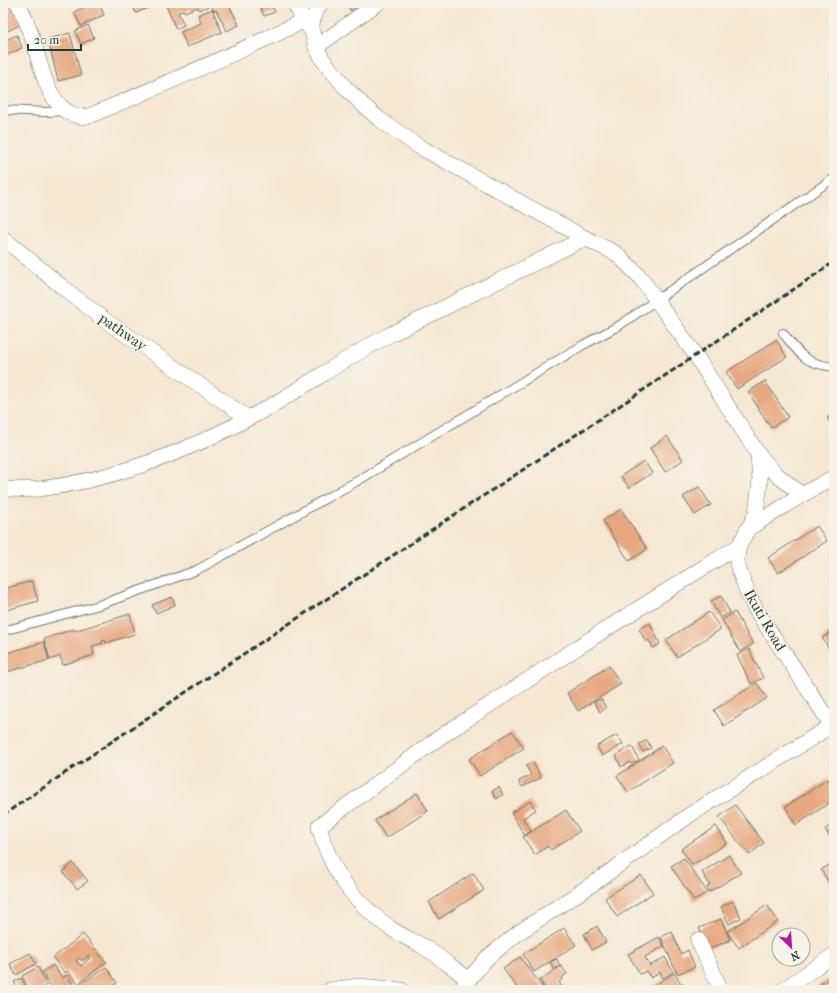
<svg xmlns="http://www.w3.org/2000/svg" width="837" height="993" font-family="'IM FELL French Canon',serif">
<rect width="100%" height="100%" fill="#f7f3e8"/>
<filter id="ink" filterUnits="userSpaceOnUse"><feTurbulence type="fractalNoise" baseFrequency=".025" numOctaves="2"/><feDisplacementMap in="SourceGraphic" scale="8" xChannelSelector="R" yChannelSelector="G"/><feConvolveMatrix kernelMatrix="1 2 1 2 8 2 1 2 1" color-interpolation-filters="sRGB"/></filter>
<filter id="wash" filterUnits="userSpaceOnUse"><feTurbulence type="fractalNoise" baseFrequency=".012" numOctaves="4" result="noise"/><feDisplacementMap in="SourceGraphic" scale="16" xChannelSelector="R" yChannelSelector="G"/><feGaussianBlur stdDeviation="0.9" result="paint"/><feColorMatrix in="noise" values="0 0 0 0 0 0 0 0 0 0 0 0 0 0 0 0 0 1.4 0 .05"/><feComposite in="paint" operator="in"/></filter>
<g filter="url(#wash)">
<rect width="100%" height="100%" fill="#f5e7d2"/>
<g id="blocks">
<g fill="#e7a780" fill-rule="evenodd">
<polygon points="3,3 13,3 22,24 3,33"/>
<polygon points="92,3 99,3 104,15 81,26 74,12"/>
<polygon points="134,3 152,3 153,6 136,13 132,4"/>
<polygon points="165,3 207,3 209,6 199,10 198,7 185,12 184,10 178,12 184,25 176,29"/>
<polygon points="210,3 228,3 239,25 227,31 216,10 214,11"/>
<polygon points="270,3 275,12 264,16 260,7"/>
<polygon points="345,3 369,3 359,10 355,7 351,11 349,8 350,7"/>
<polygon points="212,9 222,32 187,47 181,32 201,23 198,15"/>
<polygon points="88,25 94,38 81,44 75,31"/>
<polygon points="70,33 81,75 58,81 48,39"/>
<polygon points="17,35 22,48 3,57 3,41"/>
<polygon points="776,340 787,357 737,389 726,372"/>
<polygon points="765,381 788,417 771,428 748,392"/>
<polygon points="834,413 834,428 827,418"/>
<polygon points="667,436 683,460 665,472 650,448"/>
<polygon points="644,461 652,473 629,488 621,476"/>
<polygon points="699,487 711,505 695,515 683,497"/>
<polygon points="621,509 647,549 629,561 603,521"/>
<polygon points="817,526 827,541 778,573 768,558"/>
<polygon points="32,581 38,601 3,611 3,589"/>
<polygon points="721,596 730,613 720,618 711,601"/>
<polygon points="172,597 175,605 156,613 152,605"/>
<polygon points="709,612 721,629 677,657 666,640"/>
<polygon points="735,612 753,644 740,652 722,620"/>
<polygon points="130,614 135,634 106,643 105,640 102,641 103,643 92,646 94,655 63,665 60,656 50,660 44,639 73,629 74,631"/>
<polygon points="650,623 660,644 653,648 649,640 646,642 639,629"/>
<polygon points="834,630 834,656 822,638"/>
<polygon points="44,642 49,660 3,673 3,654"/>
<polygon points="749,649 763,678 751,684 737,655"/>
<polygon points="609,666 621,684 578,711 567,693"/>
<polygon points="757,683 767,698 724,726 714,710"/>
<polygon points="601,699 606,708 600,712 594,702"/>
<polygon points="512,731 524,748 480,776 469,759"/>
<polygon points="617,735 623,744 602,756 597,746"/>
<polygon points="647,740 651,748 643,752 639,744"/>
<polygon points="632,746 639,760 631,764 630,762 621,767 616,755"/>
<polygon points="662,746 673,763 628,792 617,776"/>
<polygon points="533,762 541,778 522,787 519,781 531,775 526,766"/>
<polygon points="828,779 834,788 834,800 796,825 785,807"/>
<polygon points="499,787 503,795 496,799 492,791"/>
<polygon points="417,793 428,811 386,838 375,820"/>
<polygon points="530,801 536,810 523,818 531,831 525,836 511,813"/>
<polygon points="735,805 764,843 749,855 719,817"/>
<polygon points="566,810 580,831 551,850 548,846 535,855 523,837"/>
<polygon points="834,824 834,843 825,829"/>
<polygon points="716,826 727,843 692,865 681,849"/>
<polygon points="729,855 741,873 709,892 707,887 710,885 702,872"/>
<polygon points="684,858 707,892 694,901 671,866"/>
<polygon points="834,862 834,886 832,887 821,870"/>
<polygon points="73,863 88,881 77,889 63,872"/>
<polygon points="473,873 484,890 439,919 429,902"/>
<polygon points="641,875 653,893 617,917 605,898"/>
<polygon points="733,901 741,918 729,924 721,907"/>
<polygon points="767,905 778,921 739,948 727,932"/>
<polygon points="721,919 730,940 709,949 699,928"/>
<polygon points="597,926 606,942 592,950 584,934"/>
<polygon points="564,928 576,945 534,972 523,954"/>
<polygon points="672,932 681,954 688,950 695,967 677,974 661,937"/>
<path d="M83,934L106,962L78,984L67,971L65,973L53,958ZM89,955L91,957L81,966L76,961L80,958L82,961Z"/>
<polygon points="659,937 664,946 645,957 650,966 665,957 673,972 663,978 660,972 651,978 646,971 640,974 628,954"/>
<polygon points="30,953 36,964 16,975 10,964"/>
<polygon points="520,957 545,990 519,990 503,969"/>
<polygon points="557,959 560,966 554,969 550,962"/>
<polygon points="53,965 62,978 67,975 73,985 65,990 54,990 42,972"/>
<polygon points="561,966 567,974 562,977 563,979 559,982 563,988 559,990 552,990 550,987 546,990 540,980"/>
<polygon points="38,967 47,985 38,990 29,990 22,976"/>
<polygon points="106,967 117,983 107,990 78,990 76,987"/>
<polygon points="674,973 682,985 683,984 687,990 647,990"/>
<polygon points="831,977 834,983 834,990 811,990"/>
<polygon points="21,978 27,990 19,990 14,982"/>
</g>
</g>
</g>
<g filter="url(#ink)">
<use href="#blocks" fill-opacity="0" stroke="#6a786b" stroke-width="1"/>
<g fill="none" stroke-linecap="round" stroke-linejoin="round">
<defs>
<g id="lane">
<polyline points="3,110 46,112 66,111"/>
<path d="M783,333C801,356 804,363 834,367"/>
<polyline points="3,631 99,605 197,570 359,480 583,345 620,325 834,178"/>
</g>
<g id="street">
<path d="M18,3C24,15 29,28 33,40C41,65 47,108 77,116C81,117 86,116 89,116C162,85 234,55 305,20"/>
<polyline points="294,3 310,29"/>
<polyline points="321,3 317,9 312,23 312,31 316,47 323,60 345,87 362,104 379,119 418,146 585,238 617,254 640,277 657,301 696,356 758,454 760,481 756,514 739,546 737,557 737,564 746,589 756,610 834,729"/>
<polyline points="316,47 378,3"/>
<polyline points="3,238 61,286 106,321 248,418"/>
<polyline points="758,454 775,473 802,495"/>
<path d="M3,489C15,489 28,490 39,489C120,479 199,447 269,407C310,383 349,356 391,334L585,238"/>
<polyline points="749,528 802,495 834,477"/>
<polyline points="698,940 721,990"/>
<path d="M468,979C454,969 439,956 424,947C412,940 399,935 389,927C353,902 329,868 319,826L440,737L603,631L706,566L739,546"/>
<polyline points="330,990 359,986 401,990"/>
<polyline points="460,990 487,958 518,933 594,883 688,816 834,724"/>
<polyline points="783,990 834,955"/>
</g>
</defs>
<use href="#lane" stroke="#6a786b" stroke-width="10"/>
<use href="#street" stroke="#6a786b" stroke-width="16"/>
<use href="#lane" stroke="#fff" stroke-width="8"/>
<use href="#street" stroke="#fff" stroke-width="15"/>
<path stroke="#1f3d34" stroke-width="3" stroke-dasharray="6 3" stroke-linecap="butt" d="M3,815C278,628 559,449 834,262"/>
</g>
</g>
<g text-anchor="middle" stroke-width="3.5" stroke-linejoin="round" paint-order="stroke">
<g font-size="15" fill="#1f3d34" stroke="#f7f3e8">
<text transform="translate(123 332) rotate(35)" y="5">pathway</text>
<text transform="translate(765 620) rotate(60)" y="5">Ikuti Road</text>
</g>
</g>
<rect width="837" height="993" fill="none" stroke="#f7f3e8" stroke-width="16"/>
<g transform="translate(791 947) rotate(155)"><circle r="19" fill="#f7f3e8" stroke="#a1aaa0"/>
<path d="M0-3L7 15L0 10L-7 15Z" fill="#b5179e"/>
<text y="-6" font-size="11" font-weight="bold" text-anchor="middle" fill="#1f3d34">N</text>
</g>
<path d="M28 44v6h53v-6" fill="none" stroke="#1f3d34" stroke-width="2"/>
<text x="34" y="44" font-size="12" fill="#1f3d34" stroke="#f7f3e8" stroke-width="3" paint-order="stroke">20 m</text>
</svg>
